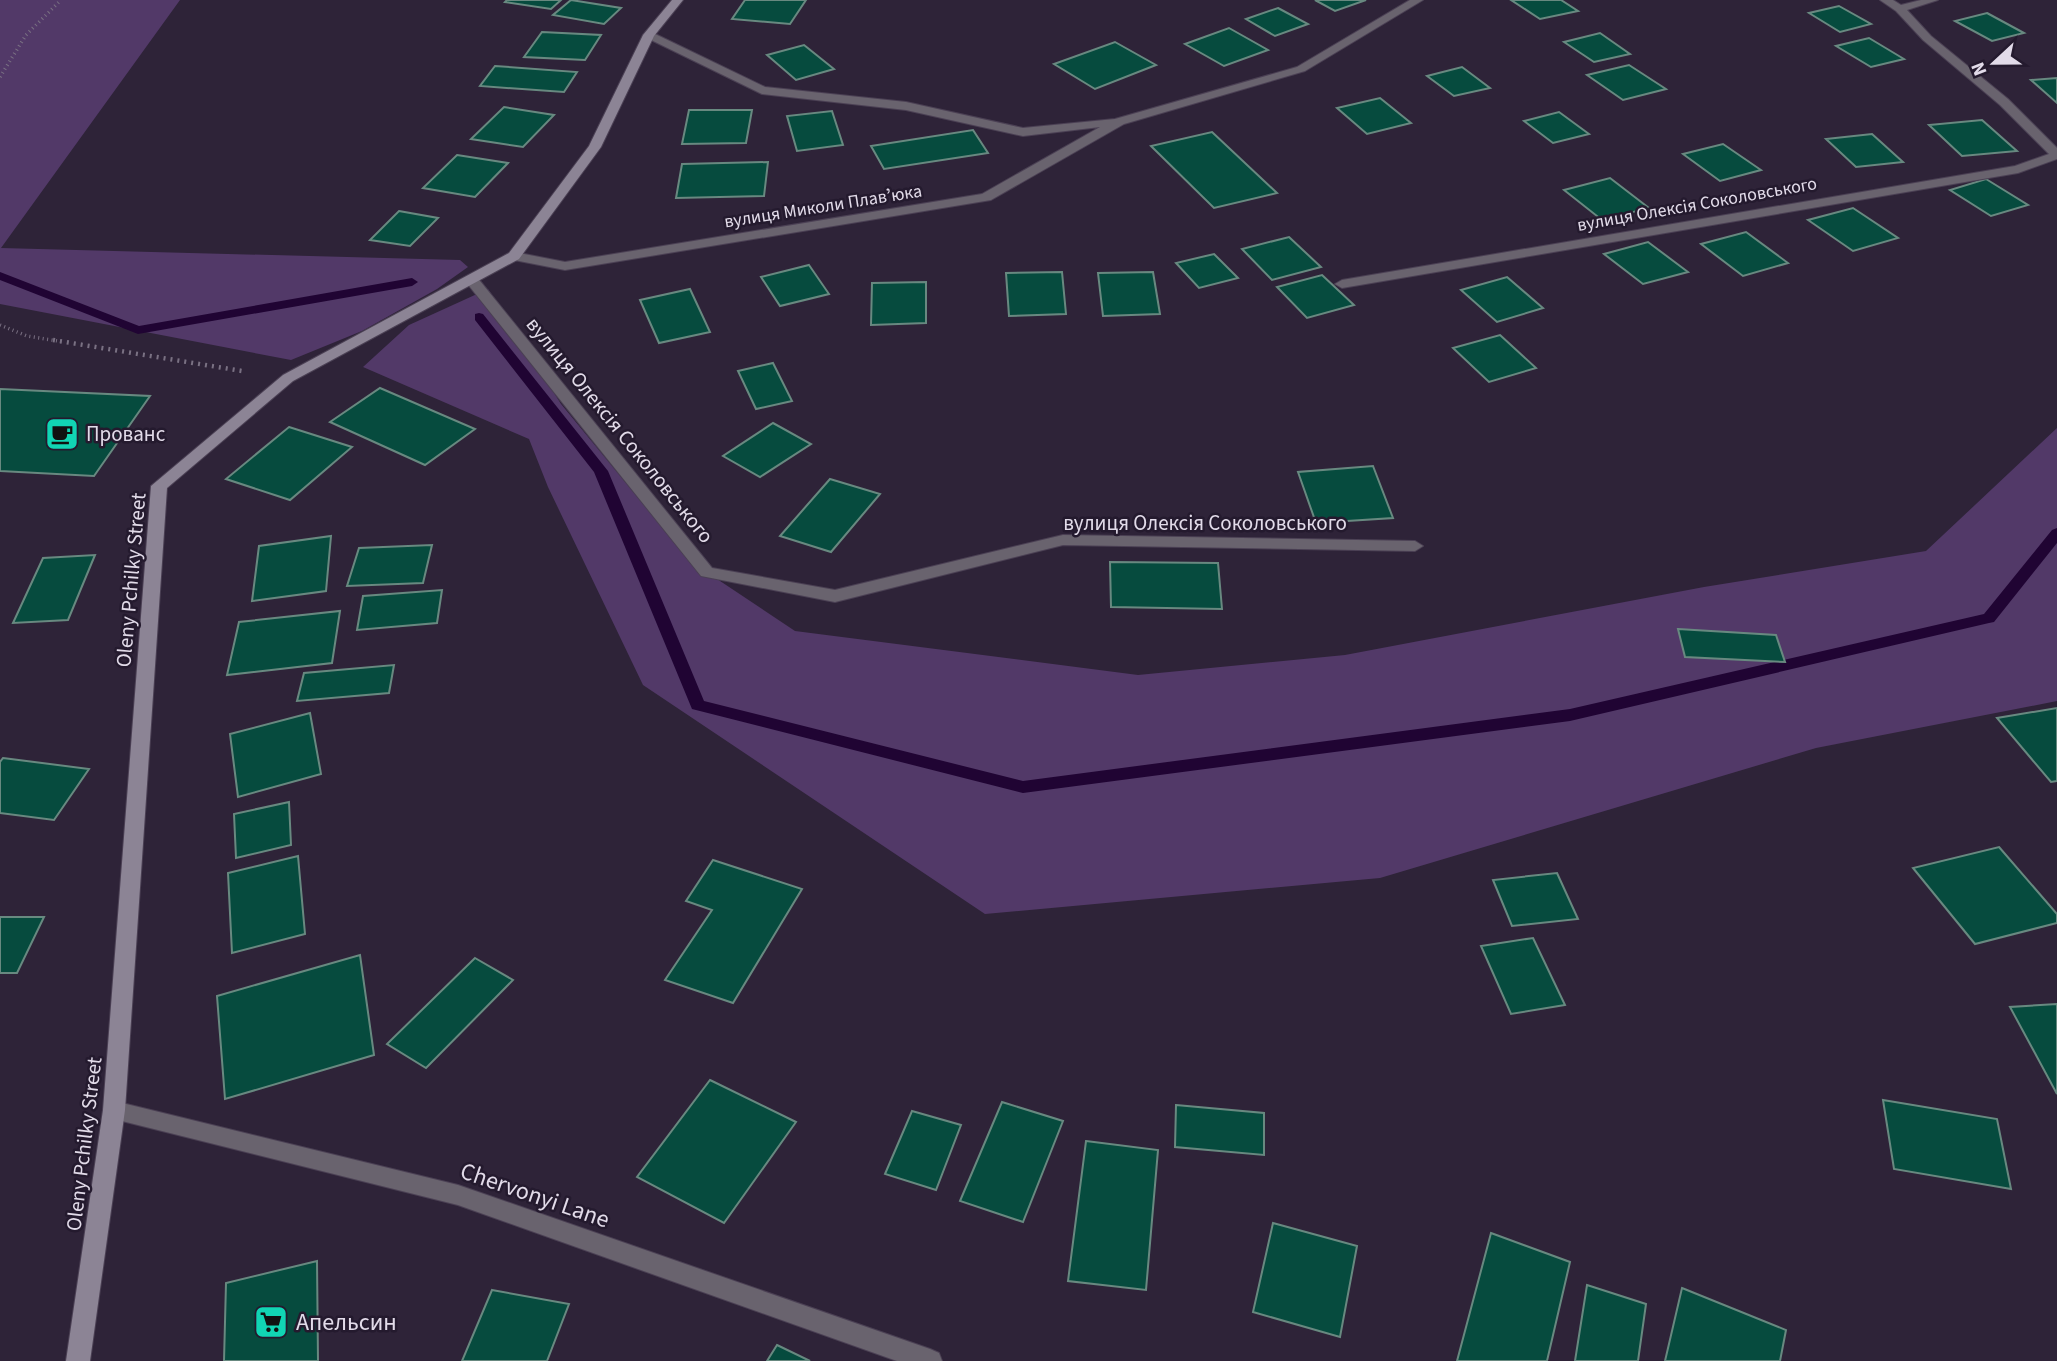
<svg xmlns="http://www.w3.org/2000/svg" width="2057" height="1361" font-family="'Source Sans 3',sans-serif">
<rect width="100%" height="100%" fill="#2e2338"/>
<g fill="#523968">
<polygon points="0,0 180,0 1,248 460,260 468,267 437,289 362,331 291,360 0,304"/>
<polygon points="488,289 561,404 690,561 795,631 1138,675 1345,655 1704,587 1926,551 2057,428 2057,701 1816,748 1380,878 985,914 643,685 548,487 529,439 363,367 409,325"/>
</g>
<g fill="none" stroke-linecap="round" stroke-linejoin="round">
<g fill="#200433" fill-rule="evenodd">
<polygon points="0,272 139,326 412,278 418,282 412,286 138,334 0,280"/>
<polygon points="479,313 483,314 608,471 704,701 1023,781 1570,709 1984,614 2052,530 2057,528 2057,543 1994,622 1989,623 1570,721 1023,793 692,709 594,472 475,320 475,314"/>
</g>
</g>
<g fill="#064b3e" stroke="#688980" stroke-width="2">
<polygon points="507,0 561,0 551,9 505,2"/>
<polygon points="571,0 621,8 604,24 553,15"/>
<polygon points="745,0 806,0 790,24 732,19"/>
<polygon points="1315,0 1366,0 1335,11"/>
<polygon points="1511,0 1561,0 1578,11 1540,19"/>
<polygon points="1839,6 1871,24 1840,32 1809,13"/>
<polygon points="1278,8 1308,24 1275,36 1246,19"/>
<polygon points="1987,13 2024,33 1992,41 1955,21"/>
<polygon points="1229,28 1268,50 1224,66 1185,44"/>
<polygon points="542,32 601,35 585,60 524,57"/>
<polygon points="1600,33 1630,54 1594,62 1564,42"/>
<polygon points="1869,38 1904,59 1871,67 1836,46"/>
<polygon points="1115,42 1156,65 1095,89 1054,64"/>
<polygon points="804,45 834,69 796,80 767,55"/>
<polygon points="1629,65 1666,89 1623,100 1587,75"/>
<polygon points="495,66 577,72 564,92 480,86"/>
<polygon points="1462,67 1490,88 1454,96 1427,76"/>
<polygon points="2057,78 2057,103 2031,80"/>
<polygon points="1380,98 1411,123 1367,134 1337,108"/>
<polygon points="504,107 554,115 523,147 471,139"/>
<polygon points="689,110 752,110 746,143 682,144"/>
<polygon points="832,111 843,145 797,151 787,116"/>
<polygon points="1559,112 1589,134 1553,143 1524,121"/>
<polygon points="1982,120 2017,151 1962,156 1929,125"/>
<polygon points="973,130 988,153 884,169 871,146"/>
<polygon points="1212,132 1277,193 1214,208 1151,146"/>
<polygon points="1872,134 1903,162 1856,167 1826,139"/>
<polygon points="1723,144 1761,170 1720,181 1683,154"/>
<polygon points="457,155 508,163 475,197 423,188"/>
<polygon points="768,162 764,196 676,198 682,164"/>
<polygon points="1610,178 1649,208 1602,220 1564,190"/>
<polygon points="1986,179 2028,205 1991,216 1950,190"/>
<polygon points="1853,208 1898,238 1853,251 1808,220"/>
<polygon points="399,211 438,218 410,246 370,240"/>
<polygon points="1746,232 1788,263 1743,276 1701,244"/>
<polygon points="1289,237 1321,267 1272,280 1242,249"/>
<polygon points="1648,242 1688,272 1643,284 1604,254"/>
<polygon points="1214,254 1238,278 1199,288 1176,263"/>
<polygon points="809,265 829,294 780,306 761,277"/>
<polygon points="1062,272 1066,314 1009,316 1006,273"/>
<polygon points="1153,272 1160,314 1103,316 1098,273"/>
<polygon points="1322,275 1354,305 1307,318 1277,287"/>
<polygon points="1507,277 1543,308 1497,322 1461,290"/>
<polygon points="926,282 926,323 871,325 872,283"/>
<polygon points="690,289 710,332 659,343 640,300"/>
<polygon points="1500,335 1536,368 1489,382 1453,348"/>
<polygon points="773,363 792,401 756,409 738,371"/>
<polygon points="380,388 475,429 425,465 330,422"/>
<polygon points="0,389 150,396 94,476 0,471"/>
<polygon points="773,423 811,444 760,477 723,456"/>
<polygon points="289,427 352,447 290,500 226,479"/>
<polygon points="1373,466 1393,518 1316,523 1298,472"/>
<polygon points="830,479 880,494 831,552 780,536"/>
<polygon points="331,536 326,591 252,601 259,546"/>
<polygon points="432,545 423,583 347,586 359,548"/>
<polygon points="95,555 68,620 13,623 43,558"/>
<polygon points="1110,562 1218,563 1222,609 1111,607"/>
<polygon points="442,590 437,623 357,630 363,596"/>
<polygon points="340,611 332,663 227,675 239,622"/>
<polygon points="1678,629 1776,635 1785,662 1685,657"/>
<polygon points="394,665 389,693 297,701 304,673"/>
<polygon points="2057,708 2057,781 2051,782 1997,718"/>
<polygon points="310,713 321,774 238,797 230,734"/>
<polygon points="3,758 89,769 54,820 0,813 0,762"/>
<polygon points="289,802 291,845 236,858 234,814"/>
<polygon points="1999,847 2057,914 2057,923 1975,944 1913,868"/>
<polygon points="298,856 305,934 232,953 228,873"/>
<polygon points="713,860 802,889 733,1003 665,980 712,910 686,901"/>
<polygon points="1557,873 1578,919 1512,926 1493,880"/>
<polygon points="0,917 44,917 17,973 0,973"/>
<polygon points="1533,938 1565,1005 1511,1014 1481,946"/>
<polygon points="360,955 374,1055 225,1099 217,996"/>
<polygon points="475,958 513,980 426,1068 387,1044"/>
<polygon points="2057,1004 2057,1094 2010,1007"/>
<polygon points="710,1080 796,1122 724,1223 637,1177"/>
<polygon points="1883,1100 1997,1119 2011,1189 1894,1169"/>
<polygon points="1002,1102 1063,1121 1023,1222 960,1201"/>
<polygon points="1176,1105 1264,1113 1264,1155 1175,1147"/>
<polygon points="912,1111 961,1125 936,1190 885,1174"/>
<polygon points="1086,1141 1158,1150 1146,1290 1068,1281"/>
<polygon points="1273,1223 1357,1246 1340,1337 1253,1312"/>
<polygon points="1491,1233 1570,1262 1547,1361 1457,1361"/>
<polygon points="317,1261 318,1361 224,1361 226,1283"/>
<polygon points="1587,1285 1646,1304 1638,1361 1575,1361"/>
<polygon points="1682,1288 1786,1330 1780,1361 1665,1361"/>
<polygon points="492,1290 569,1304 547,1361 462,1361"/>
<polygon points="777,1345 810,1361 767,1361"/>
</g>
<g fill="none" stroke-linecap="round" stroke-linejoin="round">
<defs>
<g id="street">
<polygon points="1410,0 1423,0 1305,71 1124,124 991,200 565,270 514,260 507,256 514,252 565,262 982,194 1100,127 1023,136 906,110 762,94 645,37 645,33 653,33 765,87 906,102 1023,128 1115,119 1297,67"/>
<polygon points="1880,0 1893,0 1901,5 1921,0 1938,0 1907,10 1931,36 2008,99 2057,148 2057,159 2018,173 1342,288 1335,284 1342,280 2015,166 2049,154 2000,105 1923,40 1896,11"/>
<polygon points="471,275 476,276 712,568 835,590 1063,535 1415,541 1423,546 1415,551 1063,545 835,602 701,576 466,282 464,279"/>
<polygon points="114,1101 458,1185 930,1349 939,1353 942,1361 897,1361 458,1205 106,1117 103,1110 106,1103"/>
</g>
<polygon id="secondary" points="672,0 683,0 654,36 601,147 519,259 293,381 167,488 125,1110 90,1361 66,1361 103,1110 151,486 283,375 509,253 589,146 643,35"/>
</defs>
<use href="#street" stroke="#4b4054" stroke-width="2"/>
<use href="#secondary" stroke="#4b4054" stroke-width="2"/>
<g stroke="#7a7183" stroke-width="3.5" stroke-dasharray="1 3.5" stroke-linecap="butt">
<polyline points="0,77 26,35 61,0"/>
<polyline points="0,325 27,336 64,342"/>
</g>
<polyline stroke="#7a7183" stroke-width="4.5" stroke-dasharray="2 5" stroke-linecap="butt" points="53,340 242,371"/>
<use href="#street" fill="#69636e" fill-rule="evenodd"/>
<use href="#secondary" fill="#8c8495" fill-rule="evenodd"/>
</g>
<defs>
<symbol id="cafe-square" viewBox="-11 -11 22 22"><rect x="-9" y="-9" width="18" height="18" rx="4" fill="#11d5b4" stroke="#241a2e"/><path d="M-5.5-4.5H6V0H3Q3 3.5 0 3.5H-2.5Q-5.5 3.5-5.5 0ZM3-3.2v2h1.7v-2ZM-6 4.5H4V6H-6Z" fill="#111"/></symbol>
<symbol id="supermarket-square" viewBox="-11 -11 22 22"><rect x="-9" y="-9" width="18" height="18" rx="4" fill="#11d5b4" stroke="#241a2e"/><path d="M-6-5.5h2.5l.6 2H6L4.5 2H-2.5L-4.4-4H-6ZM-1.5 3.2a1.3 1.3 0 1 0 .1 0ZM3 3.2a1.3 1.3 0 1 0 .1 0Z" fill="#111"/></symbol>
</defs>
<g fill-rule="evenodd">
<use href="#cafe-square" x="43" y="415" width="38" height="38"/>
<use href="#supermarket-square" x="252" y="1303" width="38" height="38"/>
</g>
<g text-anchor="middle" stroke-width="5" stroke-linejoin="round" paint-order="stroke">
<g font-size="18" fill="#e2dbe9" stroke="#241a2e">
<text transform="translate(1697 204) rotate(-10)" y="6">вулиця Олексія Соколовського</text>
<text transform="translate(823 206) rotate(-9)" y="6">вулиця Миколи Плавʼюка</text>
</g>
<g font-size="21" fill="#e2dbe9" stroke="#241a2e">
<text transform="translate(620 430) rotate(51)" y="7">вулиця Олексія Соколовського</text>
<text x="1205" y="530">вулиця Олексія Соколовського</text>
<text transform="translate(131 580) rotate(-85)" y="7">Oleny Pchilky Street</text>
<text transform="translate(84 1144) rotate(-83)" y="7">Oleny Pchilky Street</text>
</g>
<g font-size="21" fill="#e2dbe9" stroke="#241a2e" text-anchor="start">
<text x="86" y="441">Прованс</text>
</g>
<g font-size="24" fill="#e2dbe9" stroke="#241a2e">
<text transform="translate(535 1195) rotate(19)" y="8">Chervonyi Lane</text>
</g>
<g font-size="24" fill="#e2dbe9" stroke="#241a2e" text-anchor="start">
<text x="296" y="1330">Апельсин</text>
</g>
</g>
<g transform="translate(1994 63) rotate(248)" stroke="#241a2e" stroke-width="5" paint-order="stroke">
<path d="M0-5L12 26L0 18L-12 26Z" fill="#e2dbe9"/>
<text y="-10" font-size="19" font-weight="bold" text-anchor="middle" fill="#e2dbe9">N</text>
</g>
</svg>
